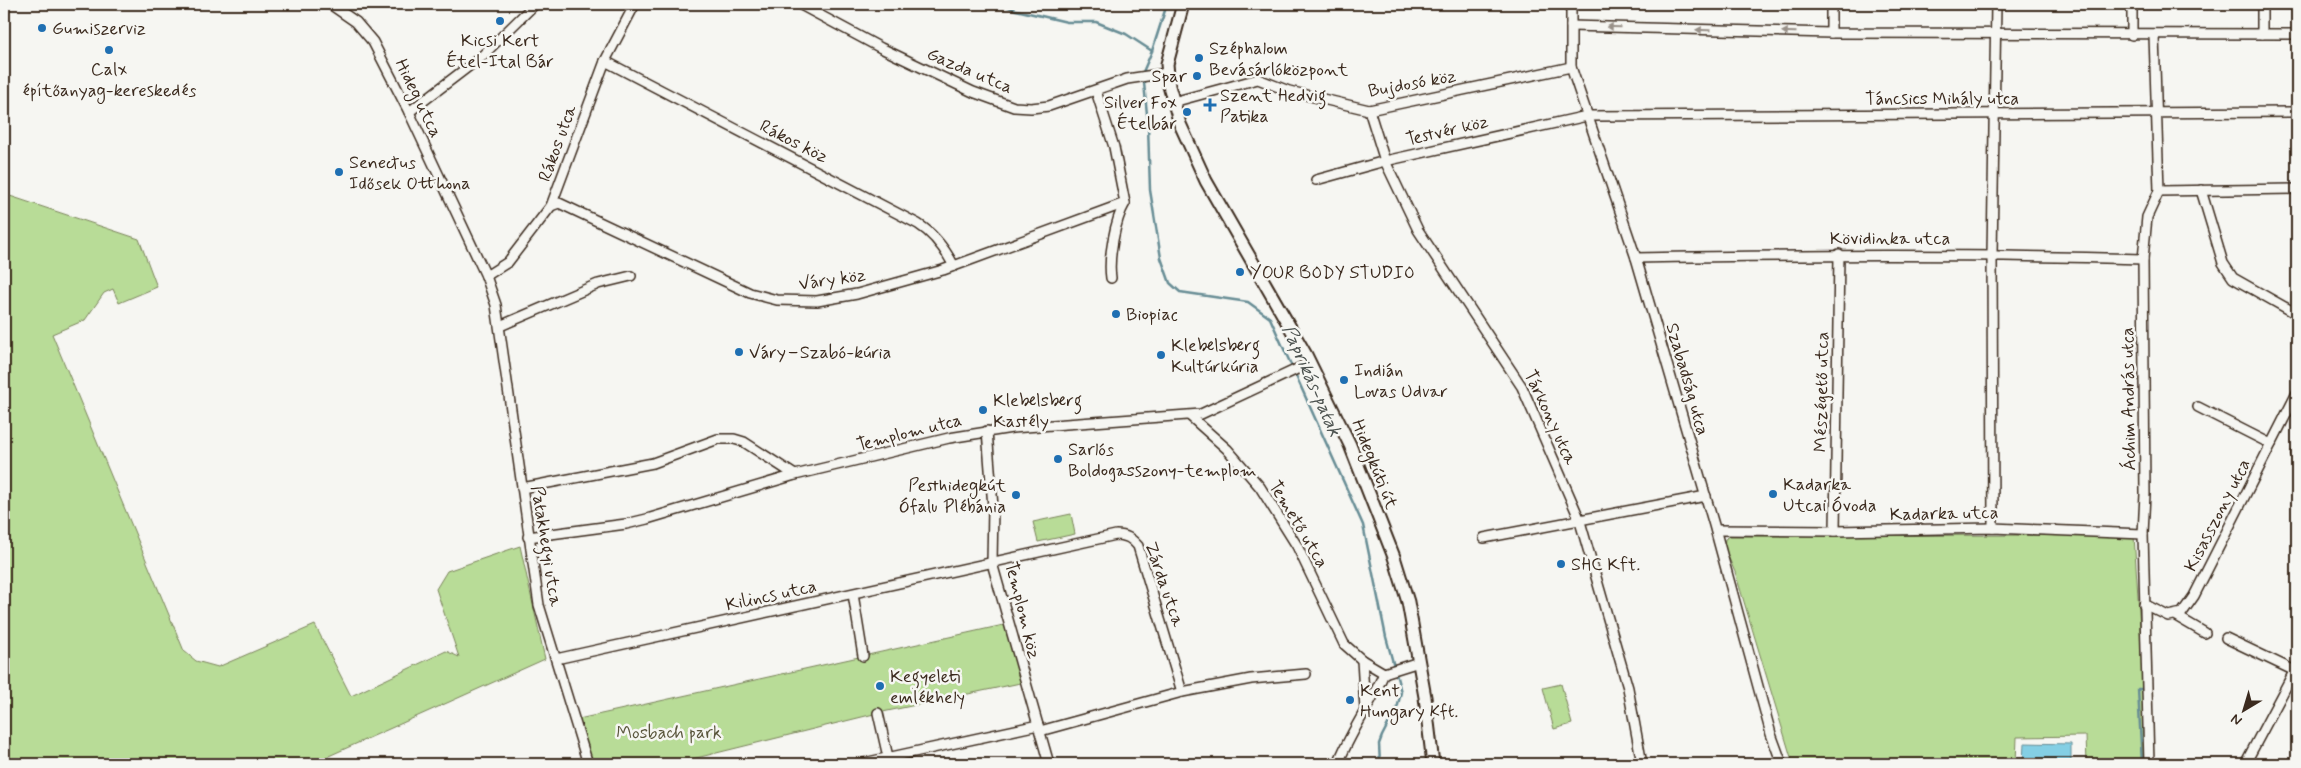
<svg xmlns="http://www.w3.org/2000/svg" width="2301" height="768" font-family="Mynerve,sans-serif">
<rect width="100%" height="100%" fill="#f6f6f2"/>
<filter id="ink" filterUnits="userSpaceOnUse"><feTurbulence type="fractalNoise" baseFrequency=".02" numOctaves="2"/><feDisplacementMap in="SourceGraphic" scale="10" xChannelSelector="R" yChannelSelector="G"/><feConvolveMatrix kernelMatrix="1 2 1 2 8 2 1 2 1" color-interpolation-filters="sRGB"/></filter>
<g filter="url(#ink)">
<g fill="#b8dc97" stroke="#7a835a">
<polygon points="4,194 139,239 157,287 119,303 113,289 104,293 85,320 52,334 184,651 196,661 218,667 315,625 351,696 446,651 459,657 436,589 447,571 520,546 545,659 311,764 4,764"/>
<polygon points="1071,514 1075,534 1038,542 1033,522"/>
<polygon points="2064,535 2134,536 2149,764 2087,764 2086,736 2017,737 2016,764 1793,764 1735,572 1724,547 1725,539 1730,536"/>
<polygon points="1008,624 1025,682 878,713 672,764 588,764 574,720"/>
<polygon points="1561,684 1572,724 1554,729 1543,688"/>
</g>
<polygon fill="#84cfe4" stroke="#678d95" points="2024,743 2071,744 2071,764 2023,764"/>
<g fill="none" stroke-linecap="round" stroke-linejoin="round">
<g stroke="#678d95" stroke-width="2.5">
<polyline points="1002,4 1016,10 1067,22 1096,22 1126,34 1152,51 1143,72 1148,125 1150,190 1161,258 1170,283 1180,292 1248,302 1270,318 1363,525 1386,637 1401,692 1398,705 1382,736 1379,744 1380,764"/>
<polyline points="1152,51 1167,4"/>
<polyline points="2142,764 2138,689 2145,689"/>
</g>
<defs>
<g id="minor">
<polyline points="330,4 356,22 373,42 409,112 486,276 496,305 539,605 588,764"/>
<polyline points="799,4 881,48 973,92 1014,107 1031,108 1049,106 1127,79 1167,73"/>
<polyline points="1571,4 1571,67 1636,258 1714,525 1771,734 1782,764"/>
<polyline points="2262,4 2262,34"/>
<polyline points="1571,26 1831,33 2297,34"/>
<polyline points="1831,33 1831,4"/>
<polyline points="2132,35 2132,4"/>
<path d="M605,61L918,224C934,234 945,249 954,266"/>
<path d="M1096,91L1114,147L1125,203C1115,220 1108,258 1111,278"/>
<polyline points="1173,102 1258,79 1289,91 1369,110 1571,67"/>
<polyline points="1369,110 1385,161 1418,230 1522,387 1579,518 1628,688 1642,764"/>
<polyline points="409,112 481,57 535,4"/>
<polyline points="1316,180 1385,161 1587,116 2297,112"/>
<polyline points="2201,190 2223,263 2233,278 2297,314"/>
<polyline points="2159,191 2297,189"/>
<polyline points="551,206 559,203 750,293 777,300 817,301 857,294 943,270 1125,203"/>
<path d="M1636,258C1805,255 1974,254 2143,259"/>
<polyline points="486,276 508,262 551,206 605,61 635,4"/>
<polyline points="500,326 598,284 631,276"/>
<polyline points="2198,407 2271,444"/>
<polyline points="1190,416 1227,449 1260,487 1297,546 1344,644 1362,660 1384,673"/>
<polyline points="987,431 993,507 992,563 1049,764"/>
<polyline points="2296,454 2297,455"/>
<polyline points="522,488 653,463 718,439 734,439 744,442 795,475"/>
<polyline points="1993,528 1992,254 1996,4"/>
<polyline points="1716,530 1835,531 1993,528 2143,534"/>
<polyline points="1835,531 1839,254"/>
<polyline points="528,537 626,524 647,519 795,475 949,438 1012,428 1201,414 1310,363"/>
<polyline points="1484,538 1706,496"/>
<polyline points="853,594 863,656"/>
<polyline points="2144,604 2168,616 2182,613 2194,596 2297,393"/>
<polyline points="2176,616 2205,633"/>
<polyline points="2226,638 2295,671"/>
<path d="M556,659L1116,535C1126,535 1131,538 1138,546L1182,692"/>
<polyline points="1362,660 1365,710"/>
<polyline points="1384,673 1419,662"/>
<polyline points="878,713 888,757"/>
<polyline points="1040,731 1182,692 1251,679 1306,674"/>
<polyline points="859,764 1038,725"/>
<path d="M1338,764C1350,732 1371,705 1384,673"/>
<polyline points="2149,764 2143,534 2145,494 2143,259 2147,217 2159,191 2154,35"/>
<polyline points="2245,764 2297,666"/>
</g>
<polyline id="major" points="1183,4 1167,64 1169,86 1180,124 1206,181 1306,355 1350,445 1394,557 1408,602 1425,697 1433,764"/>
</defs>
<use href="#minor" stroke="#3b2a1e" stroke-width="12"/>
<use href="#major" stroke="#3b2a1e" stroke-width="15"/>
<use href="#minor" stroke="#f6f6f2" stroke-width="9"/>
<use href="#major" stroke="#f6f6f2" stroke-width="11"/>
</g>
<defs><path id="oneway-solid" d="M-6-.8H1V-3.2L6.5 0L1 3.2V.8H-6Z" transform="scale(1.25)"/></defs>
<g fill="#989088">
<use href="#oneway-solid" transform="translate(1614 27) rotate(-179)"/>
<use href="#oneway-solid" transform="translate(1703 30) rotate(-178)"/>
<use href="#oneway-solid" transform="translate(1789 32) rotate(-178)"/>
</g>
</g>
<g fill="#1f6fb2" stroke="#f6f6f2" stroke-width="2">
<circle cx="500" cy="21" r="5"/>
<circle cx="42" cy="28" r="5"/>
<circle cx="109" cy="50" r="5"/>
<circle cx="1199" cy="58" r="5"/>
<circle cx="1197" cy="76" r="5"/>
<path d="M1207.5 97.5h5v5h5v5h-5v5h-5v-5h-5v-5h5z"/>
<circle cx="1187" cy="112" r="5"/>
<circle cx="339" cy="172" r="5"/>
<circle cx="1240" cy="272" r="5"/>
<circle cx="1116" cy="314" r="5"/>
<circle cx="739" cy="352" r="5"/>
<circle cx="1161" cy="355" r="5"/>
<circle cx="1344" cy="380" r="5"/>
<circle cx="983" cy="410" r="5"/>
<circle cx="1058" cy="459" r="5"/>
<circle cx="1773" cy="494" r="5"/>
<circle cx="1016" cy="495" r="5"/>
<circle cx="1561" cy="564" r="5"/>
<circle cx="880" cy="686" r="5"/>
<circle cx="1350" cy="700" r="5"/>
</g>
<g text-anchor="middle" stroke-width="5" stroke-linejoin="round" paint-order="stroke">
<g font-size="18" fill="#3b2a1e" stroke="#f6f6f2" text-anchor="start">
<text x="52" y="34">Gumiszerviz</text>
<text x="500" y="46" text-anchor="middle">Kicsi Kert<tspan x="500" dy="21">Étel-Ital Bár</tspan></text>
<text x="1209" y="54">Széphalom<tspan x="1209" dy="21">Bevásárlóközpont</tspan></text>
<text x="109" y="75" text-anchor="middle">Calx<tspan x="109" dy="21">építőanyag-kereskedés</tspan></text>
<text x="1187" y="82" text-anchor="end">Spar</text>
<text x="1220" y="101">Szent Hedvig<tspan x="1220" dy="21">Patika</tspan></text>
<text x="1177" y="108" text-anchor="end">Silver Fox<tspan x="1177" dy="21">Ételbár</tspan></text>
<text x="349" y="168">Senectus<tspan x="349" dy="21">Idősek Otthona</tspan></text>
<text x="1250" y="278">YOUR BODY STUDIO</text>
<text x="1126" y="320">Biopiac</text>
<text x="1171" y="351">Klebelsberg<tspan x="1171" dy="21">Kultúrkúria</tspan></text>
<text x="749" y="358">Váry–Szabó-kúria</text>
<text x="1354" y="376">Indián<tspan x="1354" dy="21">Lovas Udvar</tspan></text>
<text x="993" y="406">Klebelsberg<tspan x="993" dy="21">Kastély</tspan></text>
<text x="1068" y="455">Sarlós<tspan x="1068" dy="21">Boldogasszony-templom</tspan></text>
<text x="1783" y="490">Kadarka<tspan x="1783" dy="21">Utcai Óvoda</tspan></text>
<text x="1006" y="491" text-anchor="end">Pesthidegkút<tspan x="1006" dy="21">Ófalu Plébánia</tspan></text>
<text x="1571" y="570">SHC Kft.</text>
<text x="890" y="682">Kegyeleti<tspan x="890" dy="21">emlékhely</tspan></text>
<text x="1360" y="696">Kent<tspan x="1360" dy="21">Hungary Kft.</tspan></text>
</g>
<g font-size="18" fill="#3b2a1e" stroke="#f6f6f2">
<text transform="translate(970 70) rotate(23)" y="6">Gazda utca</text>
<text transform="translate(1412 83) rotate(-10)" y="6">Bujdosó köz</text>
<text transform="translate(419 98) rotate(64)" y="6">Hideg utca</text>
<text x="1942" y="104">Táncsics Mihály utca</text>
<text transform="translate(1447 130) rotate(-13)" y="6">Testvér köz</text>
<text transform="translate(794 141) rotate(27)" y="6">Rákos köz</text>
<text transform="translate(557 143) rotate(-70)" y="6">Rákos utca</text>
<text x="1890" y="244">Kövidinka utca</text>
<text transform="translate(832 279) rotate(-8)" y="6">Váry köz</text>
<text transform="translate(1688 379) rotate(74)" y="6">Szabadság utca</text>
<text transform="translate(1821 392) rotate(-89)" y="6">Mészégető utca</text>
<text transform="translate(2128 399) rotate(-91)" y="6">Áchim András utca</text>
<text transform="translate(1551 417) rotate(65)" y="6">Tárkony utca</text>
<text transform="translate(909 432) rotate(-14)" y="6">Templom utca</text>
<text transform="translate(1375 464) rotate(68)" y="6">Hidegkúti út</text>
<text transform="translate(1944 513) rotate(-1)" y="6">Kadarka utca</text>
<text transform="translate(2217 515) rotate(-63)" y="6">Kisasszony utca</text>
<text transform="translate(1299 524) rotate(59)" y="6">Temető utca</text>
<text transform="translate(547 546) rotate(81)" y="6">Patakhegyi utca</text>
<text transform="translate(1165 584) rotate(71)" y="6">Zárda utca</text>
<text transform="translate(771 595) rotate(-12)" y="6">Kilincs utca</text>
<text transform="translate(1023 610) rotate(76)" y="6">Templom köz</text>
</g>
<g font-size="18" fill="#5a563c" stroke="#f6f6f2">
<text x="669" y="738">Mosbach park</text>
</g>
<g font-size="19" font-style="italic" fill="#4d5350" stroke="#f6f6f2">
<text transform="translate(1313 380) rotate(66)" y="7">Paprikás-patak</text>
</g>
</g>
<rect width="2301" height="768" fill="none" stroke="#f6f6f2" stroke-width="20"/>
<rect x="10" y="10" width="2281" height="748" fill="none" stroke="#3b2a1e" stroke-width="2" filter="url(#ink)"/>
<g transform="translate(2244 710) rotate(218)" stroke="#f6f6f2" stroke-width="4" paint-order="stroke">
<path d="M0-4L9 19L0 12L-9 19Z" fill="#3b2a1e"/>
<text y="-8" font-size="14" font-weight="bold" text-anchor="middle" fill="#3b2a1e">N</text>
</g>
</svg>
